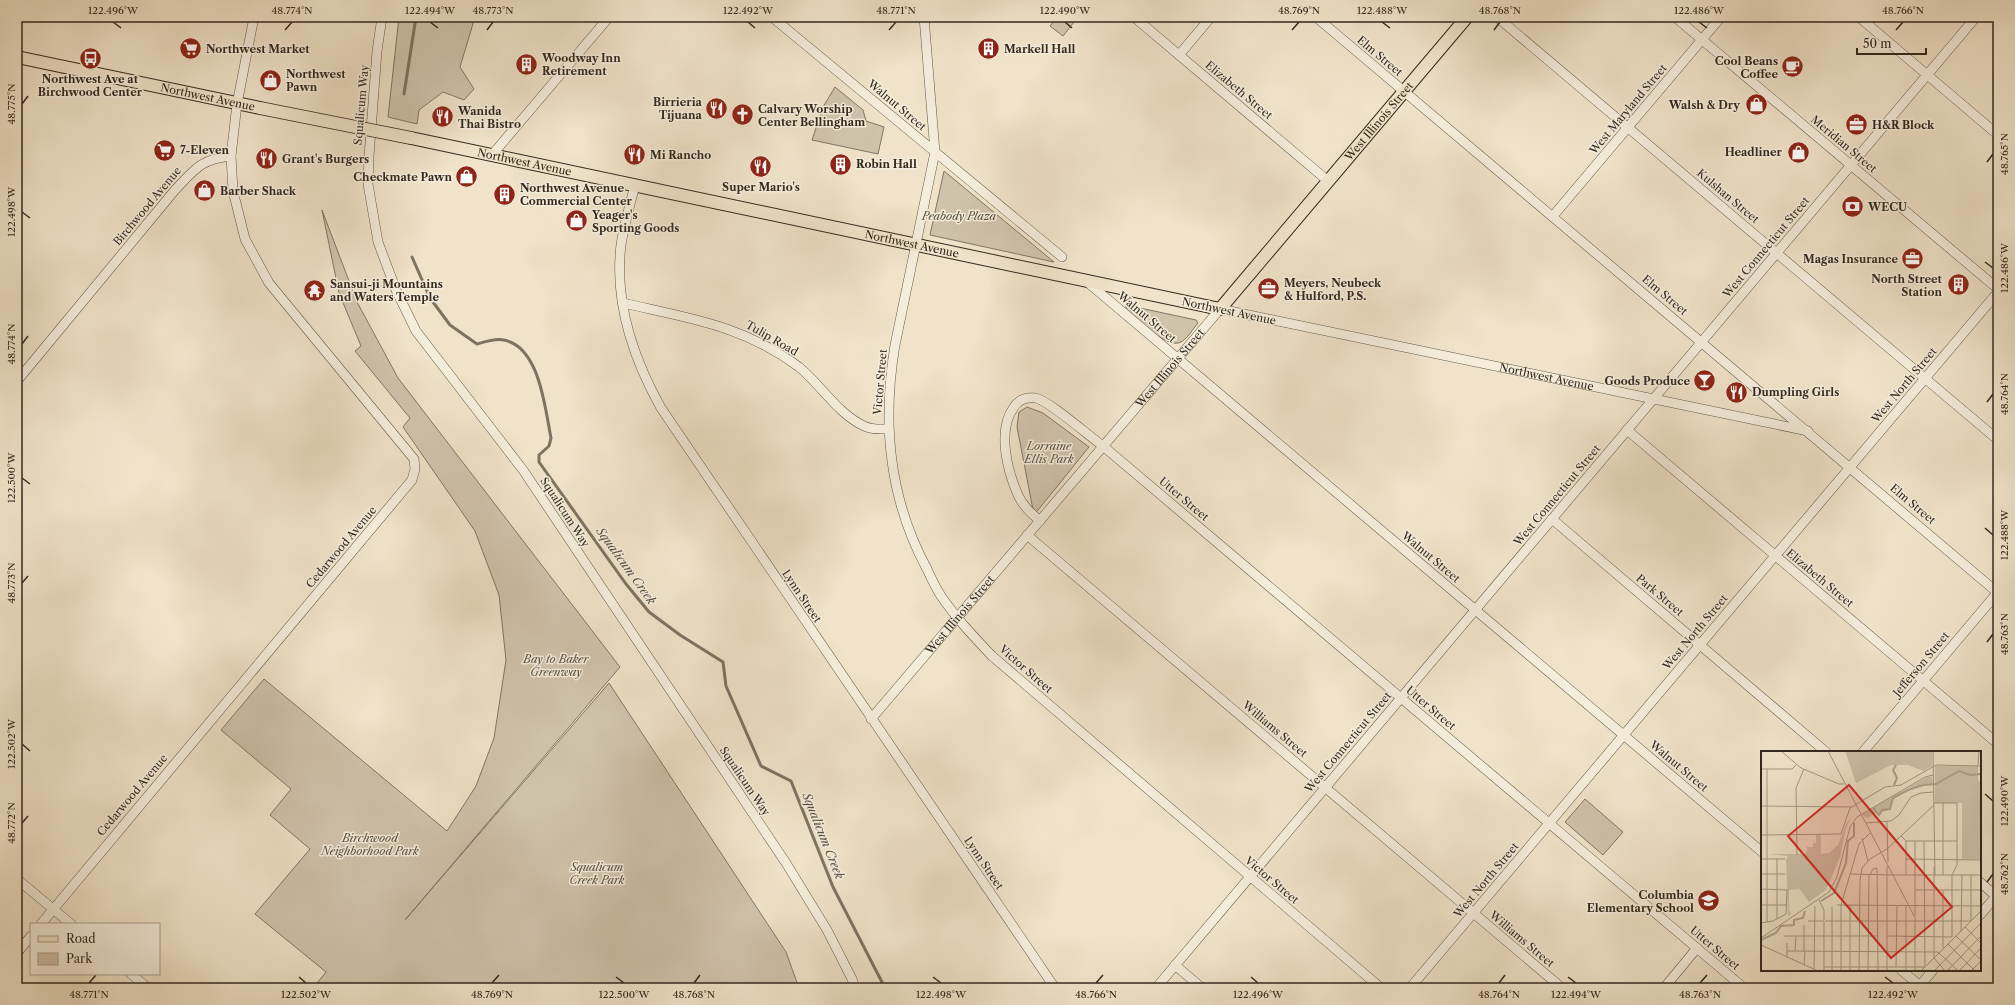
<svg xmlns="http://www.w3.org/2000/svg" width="2015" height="1005" font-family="'Libre Caslon Text',serif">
<rect width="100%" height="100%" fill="#f0e3c9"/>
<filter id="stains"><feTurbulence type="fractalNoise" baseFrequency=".005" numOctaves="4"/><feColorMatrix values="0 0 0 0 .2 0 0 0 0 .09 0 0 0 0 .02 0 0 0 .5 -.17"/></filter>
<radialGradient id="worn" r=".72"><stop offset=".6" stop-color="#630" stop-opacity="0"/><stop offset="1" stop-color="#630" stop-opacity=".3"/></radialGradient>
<g fill="#d0c3ac" stroke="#827665">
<polygon points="399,17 475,17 460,67 474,89 464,100 443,92 419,110 417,124 388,117"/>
<polygon points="1057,17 1068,17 1074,22 1063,36 1050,26"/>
<polygon points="835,87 863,110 866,121 884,127 878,154 812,140 823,107"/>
<polygon points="944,171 1054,262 930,235"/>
<polygon points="322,210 357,302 398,378 620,667 405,920 609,683 786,952 799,988 313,988 326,972 255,914 310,849 270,815 291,789 221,730 264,679 447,831 476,786 494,738 506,660 499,595 475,531 403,427 410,418 355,351 361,346 339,293"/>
<path d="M1126,305L1196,320L1198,323C1193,329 1187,339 1181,342C1167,350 1136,317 1126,309Z"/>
<polygon points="1027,407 1043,413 1089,447 1034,515 1017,427 1019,412"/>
<polygon points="1585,799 1623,832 1603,855 1565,822"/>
</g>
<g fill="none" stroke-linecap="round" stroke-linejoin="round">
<g stroke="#7e7362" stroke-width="3">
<polyline points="404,94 416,17"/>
<path d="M412,257L430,298L450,325L477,344C484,342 496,338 504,340C540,347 545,409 551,438L549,446L539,455V462L626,584L649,612L680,635L723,662L726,686L761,766L791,781L833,887L885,988"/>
</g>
<defs>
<g id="minor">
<polyline points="382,17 377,51 369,156 368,184 378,242 396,290 416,331 523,470 786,863 827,930 852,979 855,988"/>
<polyline points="772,17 1062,257"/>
<path d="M924,17L935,152L895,345C882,422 889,499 927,569C931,578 936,588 941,596C956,618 974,637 992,656L1381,988"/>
<polyline points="1134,17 1328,181"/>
<polyline points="1316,17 1998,593"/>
<polyline points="1497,17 1998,440"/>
<polyline points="1675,17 1998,289"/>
<polyline points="1859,17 1998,135"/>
<polyline points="1179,55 1211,17"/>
<polyline points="492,155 609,17"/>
<path d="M635,185C630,205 624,225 621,245C614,303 633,358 661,408L1055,988"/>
<polyline points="1553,216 1721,17"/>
<polyline points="1086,281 1762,852"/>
<path d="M623,303C688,318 743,325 799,367C821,385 838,414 864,426C872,430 881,429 888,429"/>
<path d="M17,381L175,190C195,169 201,159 231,156"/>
<polyline points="1627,430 1998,744"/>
<polyline points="1552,519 1826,752"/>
<path d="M1040,521C1031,513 1023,506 1018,495C1007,470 997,430 1014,407C1019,399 1027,397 1036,398C1049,401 1089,436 1103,446L1744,988"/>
<polyline points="1027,535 1562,988"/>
<path id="s1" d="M871,719L1220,309L1808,431"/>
<polyline points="1863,752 1998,592"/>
<polyline points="17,879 71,924"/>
<polyline points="1980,882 1998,898"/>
<polyline points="1980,915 1998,894"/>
<polyline points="41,924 412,480 415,469 414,459 269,283 245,239 233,191 231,156 237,104 254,17"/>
<polyline points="17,953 31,936"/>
<polyline points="1175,965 1202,988"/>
<polyline points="1901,970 1923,988"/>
<polyline points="131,974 148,988"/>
<polyline points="1156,988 1976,17"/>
<polyline points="1410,988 1998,292"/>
<polyline points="1664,988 1697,948"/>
<polyline points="1918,988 1933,970"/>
</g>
<g id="major">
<path id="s2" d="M17,57L260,108"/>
<path id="s3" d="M411,138L1220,309L1467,17"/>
</g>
</defs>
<use href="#minor" stroke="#625849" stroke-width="10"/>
<use href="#major" stroke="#33291e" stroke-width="14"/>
<use href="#minor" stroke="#f5eddc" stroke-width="9"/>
<use href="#major" stroke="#f0e3c9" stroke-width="12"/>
<defs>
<polyline id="major-bridge" points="260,108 411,138"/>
</defs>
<use href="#major-bridge" stroke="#33291e" stroke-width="14" stroke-linecap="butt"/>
<use href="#major-bridge" stroke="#f0e3c9" stroke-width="12"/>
</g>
<path fill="none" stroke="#33291e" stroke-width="1.5" d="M113,22L121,28M430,22L438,28M748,22L755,28M1065,22L1072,28M1382,22L1390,28M1699,22L1707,28M285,30L292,22M487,30L493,22M889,30L896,22M1292,30L1299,22M1494,30L1500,22M1896,30L1903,22M22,104L28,96M1987,162L1993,154M22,212L30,218M1985,262L1993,268M22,344L28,336M1987,402L1993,394M22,478L30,484M1985,528L1993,535M22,583L28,576M1987,642L1993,634M22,744L30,751M1985,794L1993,801M22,823L28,816M1987,882L1993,874M299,977L306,983M616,977L624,983M933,977L941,983M1251,977L1258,983M1568,977L1576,983M1885,977L1893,983M89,983L96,975M492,983L499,975M694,983L700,975M1096,983L1103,975M1499,983L1505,975M1700,983L1707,975"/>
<defs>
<symbol id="supermarket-disc" viewBox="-11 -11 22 22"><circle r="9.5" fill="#8f2418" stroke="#f5eddc"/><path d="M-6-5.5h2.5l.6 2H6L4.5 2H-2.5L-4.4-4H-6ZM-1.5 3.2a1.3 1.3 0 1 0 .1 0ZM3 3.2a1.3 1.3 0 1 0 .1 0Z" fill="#fff"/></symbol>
<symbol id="building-disc" viewBox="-11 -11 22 22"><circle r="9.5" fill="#8f2418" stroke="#f5eddc"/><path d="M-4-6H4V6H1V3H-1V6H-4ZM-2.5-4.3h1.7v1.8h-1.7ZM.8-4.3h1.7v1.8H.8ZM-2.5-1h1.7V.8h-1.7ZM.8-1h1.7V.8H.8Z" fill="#fff"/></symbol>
<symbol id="bus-disc" viewBox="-11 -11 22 22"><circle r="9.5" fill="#8f2418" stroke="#f5eddc"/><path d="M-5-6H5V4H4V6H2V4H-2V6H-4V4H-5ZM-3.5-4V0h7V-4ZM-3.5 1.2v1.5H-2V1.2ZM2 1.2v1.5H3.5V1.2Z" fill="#fff"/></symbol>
<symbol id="cafe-disc" viewBox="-11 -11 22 22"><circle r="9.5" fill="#8f2418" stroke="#f5eddc"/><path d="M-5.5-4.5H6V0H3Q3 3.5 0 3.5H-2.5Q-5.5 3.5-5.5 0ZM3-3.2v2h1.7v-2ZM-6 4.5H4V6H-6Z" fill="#fff"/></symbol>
<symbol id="shop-disc" viewBox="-11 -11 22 22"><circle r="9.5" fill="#8f2418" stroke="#f5eddc"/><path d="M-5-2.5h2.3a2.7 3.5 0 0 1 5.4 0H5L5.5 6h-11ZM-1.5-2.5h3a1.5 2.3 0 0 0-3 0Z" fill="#fff"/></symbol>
<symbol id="restaurant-disc" viewBox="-11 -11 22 22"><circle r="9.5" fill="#8f2418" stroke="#f5eddc"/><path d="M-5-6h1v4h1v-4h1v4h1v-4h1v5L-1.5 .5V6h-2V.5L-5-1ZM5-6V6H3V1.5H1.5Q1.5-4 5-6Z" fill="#fff"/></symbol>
<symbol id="church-disc" viewBox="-11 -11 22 22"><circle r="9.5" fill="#8f2418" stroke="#f5eddc"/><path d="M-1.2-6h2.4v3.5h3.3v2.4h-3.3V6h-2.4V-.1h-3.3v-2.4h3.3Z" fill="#fff"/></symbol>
<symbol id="office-disc" viewBox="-11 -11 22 22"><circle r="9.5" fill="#8f2418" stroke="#f5eddc"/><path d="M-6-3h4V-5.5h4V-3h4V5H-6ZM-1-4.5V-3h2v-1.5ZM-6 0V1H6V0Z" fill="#fff"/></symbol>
<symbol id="bank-disc" viewBox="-11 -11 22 22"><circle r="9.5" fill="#8f2418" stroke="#f5eddc"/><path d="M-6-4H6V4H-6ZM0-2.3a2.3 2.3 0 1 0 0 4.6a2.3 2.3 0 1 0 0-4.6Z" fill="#fff"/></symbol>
<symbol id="temple-disc" viewBox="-11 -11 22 22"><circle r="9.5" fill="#8f2418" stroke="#f5eddc"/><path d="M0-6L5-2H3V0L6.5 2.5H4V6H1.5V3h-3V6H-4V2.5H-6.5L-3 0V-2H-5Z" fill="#fff"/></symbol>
<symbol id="bar-disc" viewBox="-11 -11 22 22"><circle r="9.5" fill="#8f2418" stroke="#f5eddc"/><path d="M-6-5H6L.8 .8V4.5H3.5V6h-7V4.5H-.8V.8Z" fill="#fff"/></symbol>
<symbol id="school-disc" viewBox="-11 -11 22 22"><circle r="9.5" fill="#8f2418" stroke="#f5eddc"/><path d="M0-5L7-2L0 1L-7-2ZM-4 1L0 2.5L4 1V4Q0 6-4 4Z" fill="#fff"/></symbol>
</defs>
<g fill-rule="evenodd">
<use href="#supermarket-disc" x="178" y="36" width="25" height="25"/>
<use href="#building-disc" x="976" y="36" width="25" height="25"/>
<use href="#bus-disc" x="78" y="46" width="25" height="25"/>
<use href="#building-disc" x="514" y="52" width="25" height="25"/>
<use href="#cafe-disc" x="1780" y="54" width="25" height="25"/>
<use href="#shop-disc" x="258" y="68" width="25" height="25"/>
<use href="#shop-disc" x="1744" y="92" width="25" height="25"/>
<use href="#restaurant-disc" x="704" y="96" width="25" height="25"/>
<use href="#church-disc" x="730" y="102" width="25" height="25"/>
<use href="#restaurant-disc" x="430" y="104" width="25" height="25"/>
<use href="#office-disc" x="1844" y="112" width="25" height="25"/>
<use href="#supermarket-disc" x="152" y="138" width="25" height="25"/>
<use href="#shop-disc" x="1786" y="140" width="25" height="25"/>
<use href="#restaurant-disc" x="622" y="142" width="25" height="25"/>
<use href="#restaurant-disc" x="254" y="146" width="25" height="25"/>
<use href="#building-disc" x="828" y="152" width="25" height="25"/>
<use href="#restaurant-disc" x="748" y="154" width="25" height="25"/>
<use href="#shop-disc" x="454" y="164" width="25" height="25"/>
<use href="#shop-disc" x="192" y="178" width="25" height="25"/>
<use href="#building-disc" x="492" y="182" width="25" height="25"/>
<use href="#bank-disc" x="1840" y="194" width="25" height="25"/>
<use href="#shop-disc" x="564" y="208" width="25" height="25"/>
<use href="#office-disc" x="1900" y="246" width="25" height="25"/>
<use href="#building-disc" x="1946" y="272" width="25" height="25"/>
<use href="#office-disc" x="1256" y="276" width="25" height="25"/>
<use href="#temple-disc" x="302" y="278" width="25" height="25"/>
<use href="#bar-disc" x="1692" y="368" width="25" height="25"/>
<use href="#restaurant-disc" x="1724" y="380" width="25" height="25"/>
<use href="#school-disc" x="1696" y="888" width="25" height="25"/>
</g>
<g text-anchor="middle" stroke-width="3" stroke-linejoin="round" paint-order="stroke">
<g font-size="11" font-weight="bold" fill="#33291e" stroke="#f5eddc" text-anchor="start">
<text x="206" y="53">Northwest Market</text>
<text x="1004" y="53">Markell Hall</text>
<text x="542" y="62">Woodway Inn<tspan x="542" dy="13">Retirement</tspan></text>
<text x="1778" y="65" text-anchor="end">Cool Beans<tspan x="1778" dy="13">Coffee</tspan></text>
<text x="286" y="78">Northwest<tspan x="286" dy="13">Pawn</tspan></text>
<text x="90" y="83" text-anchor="middle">Northwest Ave at<tspan x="90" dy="13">Birchwood Center</tspan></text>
<text x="702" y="106" text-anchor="end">Birrieria<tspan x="702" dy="13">Tijuana</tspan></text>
<text x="1740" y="109" text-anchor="end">Walsh &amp; Dry</text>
<text x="758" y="113">Calvary Worship<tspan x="758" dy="13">Center Bellingham</tspan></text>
<text x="458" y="115">Wanida<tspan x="458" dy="13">Thai Bistro</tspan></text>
<text x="1872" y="129">H&amp;R Block</text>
<text x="180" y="154">7-Eleven</text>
<text x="1782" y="156" text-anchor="end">Headliner</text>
<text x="650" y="159">Mi Rancho</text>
<text x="282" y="163">Grant's Burgers</text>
<text x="856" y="168">Robin Hall</text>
<text x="452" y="181" text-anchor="end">Checkmate Pawn</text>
<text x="761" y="191" text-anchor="middle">Super Mario's</text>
<text x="520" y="192">Northwest Avenue<tspan x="520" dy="13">Commercial Center</tspan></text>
<text x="220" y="195">Barber Shack</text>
<text x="1868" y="211">WECU</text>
<text x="592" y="219">Yeager's<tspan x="592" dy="13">Sporting Goods</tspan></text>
<text x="1898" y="263" text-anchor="end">Magas Insurance</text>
<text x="1942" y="283" text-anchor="end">North Street<tspan x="1942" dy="13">Station</tspan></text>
<text x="1284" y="287">Meyers, Neubeck<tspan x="1284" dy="13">&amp; Hulford, P.S.</tspan></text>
<text x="330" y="288">Sansui-ji Mountains<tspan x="330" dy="13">and Waters Temple</tspan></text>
<text x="1690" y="385" text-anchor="end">Goods Produce</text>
<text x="1752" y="396">Dumpling Girls</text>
<text x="1694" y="899" text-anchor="end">Columbia<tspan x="1694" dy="13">Elementary School</tspan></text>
</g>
<g font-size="11" fill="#33291e" stroke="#f5eddc">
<text transform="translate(1380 56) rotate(40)" y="4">Elm Street</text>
<text transform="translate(1239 90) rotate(40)" y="4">Elizabeth Street</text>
<text dy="4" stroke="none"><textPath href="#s2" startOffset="195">Northwest Avenue</textPath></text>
<text transform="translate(361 105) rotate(-85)" y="4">Squalicum Way</text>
<text transform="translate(897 105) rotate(40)" y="4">Walnut Street</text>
<text transform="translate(1628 109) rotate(-50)" y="4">West Maryland Street</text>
<text dy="4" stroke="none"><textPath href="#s3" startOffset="1073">West Illinois Street</textPath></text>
<text transform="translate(1844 144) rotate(40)" y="4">Meridian Street</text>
<text dy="4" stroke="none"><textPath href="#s3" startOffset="116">Northwest Avenue</textPath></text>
<text transform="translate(1728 196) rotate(40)" y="4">Kulshan Street</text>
<text transform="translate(147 206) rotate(-50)" y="4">Birchwood Avenue</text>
<text dy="4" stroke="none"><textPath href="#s3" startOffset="512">Northwest Avenue</textPath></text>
<text transform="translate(1766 247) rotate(-50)" y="4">West Connecticut Street</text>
<text transform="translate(1665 295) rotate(40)" y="4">Elm Street</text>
<text transform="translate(1229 311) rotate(12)" y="4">Northwest Avenue</text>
<text transform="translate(1147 317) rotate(40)" y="4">Walnut Street</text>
<text transform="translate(772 338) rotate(30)" y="4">Tulip Road</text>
<text dy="4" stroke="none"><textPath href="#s1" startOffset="461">West Illinois Street</textPath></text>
<text dy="4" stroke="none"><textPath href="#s1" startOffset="872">Northwest Avenue</textPath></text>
<text transform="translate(880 382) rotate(-85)" y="4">Victor Street</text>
<text transform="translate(1904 385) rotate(-50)" y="4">West North Street</text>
<text transform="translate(1557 495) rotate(-50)" y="4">West Connecticut Street</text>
<text transform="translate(1184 499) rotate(40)" y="4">Utter Street</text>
<text transform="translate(1913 504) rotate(40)" y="4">Elm Street</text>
<text transform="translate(565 512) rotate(57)" y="4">Squalicum Way</text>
<text transform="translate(341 547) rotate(-50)" y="4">Cedarwood Avenue</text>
<text transform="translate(1431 557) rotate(40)" y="4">Walnut Street</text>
<text transform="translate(1820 578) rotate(40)" y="4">Elizabeth Street</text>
<text transform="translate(1660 595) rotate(40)" y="4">Park Street</text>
<text transform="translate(802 596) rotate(56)" y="4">Lynn Street</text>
<text dy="4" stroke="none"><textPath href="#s1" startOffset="137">West Illinois Street</textPath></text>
<text transform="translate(1695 632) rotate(-50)" y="4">West North Street</text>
<text transform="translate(1921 664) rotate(-50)" y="4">Jefferson Street</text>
<text transform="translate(1026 669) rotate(41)" y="4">Victor Street</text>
<text transform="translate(1431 708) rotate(40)" y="4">Utter Street</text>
<text transform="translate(1275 729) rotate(40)" y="4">Williams Street</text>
<text transform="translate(1348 742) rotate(-50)" y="4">West Connecticut Street</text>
<text transform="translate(1679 766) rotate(40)" y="4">Walnut Street</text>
<text transform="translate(745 781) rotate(56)" y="4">Squalicum Way</text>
<text transform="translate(132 795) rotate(-50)" y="4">Cedarwood Avenue</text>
<text transform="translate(984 863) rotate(56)" y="4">Lynn Street</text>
<text transform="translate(1272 880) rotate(40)" y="4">Victor Street</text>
<text transform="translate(1486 880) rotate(-50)" y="4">West North Street</text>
<text transform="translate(1522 939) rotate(40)" y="4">Williams Street</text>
<text transform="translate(1715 948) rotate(40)" y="4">Utter Street</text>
</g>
<g font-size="11" font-style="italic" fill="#5a5042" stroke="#f5eddc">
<text x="959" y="220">Peabody Plaza</text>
<text x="1049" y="450">Lorraine<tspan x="1049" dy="13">Ellis Park</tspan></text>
<text x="556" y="663">Bay to Baker<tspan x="556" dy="13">Greenway</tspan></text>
<text x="370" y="842">Birchwood<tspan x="370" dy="13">Neighborhood Park</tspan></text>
<text x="597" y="871">Squalicum<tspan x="597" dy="13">Creek Park</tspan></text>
</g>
<g font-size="12" font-style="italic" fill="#584e40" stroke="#f5eddc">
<text transform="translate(626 566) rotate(54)" y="4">Squalicum Creek</text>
<text transform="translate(823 836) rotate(68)" y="4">Squalicum Creek</text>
</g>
</g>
<g transform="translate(1761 751)">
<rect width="220" height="220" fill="#f0e3c9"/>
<path d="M84,0H171V15L162,20L147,14H130L95,32ZM174,15H217V29L220,32V108H201V52H174ZM166,26H171L172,33L147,37L131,47L129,59L113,63L107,67L102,65L101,63ZM92,64L85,77L79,106L65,139L48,151L39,138L28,139V159L30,163L27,165L25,109L27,105L7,103H45L46,96H52V92H55V84H60V103L68,102L77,94L85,73Z" fill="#d0c3ac"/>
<path fill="none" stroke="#b0a48f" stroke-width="2" d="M133,34L136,27L132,19L135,14M112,57L118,64L121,59L129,58L132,47L147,39L162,34L175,33L198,20L209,24L220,23M60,150L73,142L85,112L87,90L93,85V72M0,189L15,182L20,175L33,174V169L42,167L44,160"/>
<path fill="none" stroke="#a49985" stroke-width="1" d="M20,0L40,17L78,33H83M67,0L132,124H172M172,0L174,124L173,125V116M217,14L218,0M0,18H31L35,14M173,52H196V114L191,124V186M0,55L90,56M126,71L127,111M105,72L130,70L138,64L150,46L160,42L173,41M0,84L80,83L89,57L124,36L140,34L175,14L220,15M140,85L145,90V124M101,87L107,110M145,90H196M36,104L35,37L43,18M1,108H24M145,108L220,109M0,123H24M89,123L132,124L153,165M109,124L112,118L116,117L117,220M173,124H220M182,124V52M0,138L26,139L25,163L12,170L0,172M154,139H220M58,149L63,159V169M0,154H26M76,154L220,155M16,168V108M47,170H63M64,170H210V124M6,171V18M204,176L220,192M200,180L201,124M23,185H117M126,185L191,186M195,185L220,209M0,187L68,141L76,126L89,76L96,66L164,26L172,24M187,193L214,220M0,194L57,220M182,197V139M26,200L177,201L197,220M34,200L35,185M43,200V174M26,206V192M173,207V125M173,207L184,220M43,214L44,200M63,216H164L163,90M135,216L136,155M53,218L54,155M63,220V170M71,220V156M80,220V154L98,93L109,82M89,220V154M98,220L99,129L101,117L109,108L126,98L173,54M107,220L108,124M126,220V115M145,220V155M154,220V90M160,220L220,160M173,220L220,172M186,220L220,185M198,220L220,197M210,220L220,210"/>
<path fill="#d62828" fill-opacity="0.15" stroke="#d62828" stroke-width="2" d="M88,34L191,156L130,207L27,85Z"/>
<rect width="220" height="220" fill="none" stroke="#33291e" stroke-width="2"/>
</g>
<rect width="2015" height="1005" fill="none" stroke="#f0e3c9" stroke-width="44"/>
<rect x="30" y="923" width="130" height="52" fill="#f5eddc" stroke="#a79f90"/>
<rect x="38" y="936" width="20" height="6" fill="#f0e3c9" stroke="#a79f90"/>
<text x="66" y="943" font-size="12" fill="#33291e">Road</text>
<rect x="38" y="953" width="20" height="12" fill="#d0c3ac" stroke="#a79f90"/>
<text x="66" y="963" font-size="12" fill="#33291e">Park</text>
<path d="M1857 48v6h69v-6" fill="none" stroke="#33291e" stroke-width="2"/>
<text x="1863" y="48" font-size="12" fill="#33291e" stroke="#f5eddc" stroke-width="3" paint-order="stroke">50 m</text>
<rect x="22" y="22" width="1971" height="961" fill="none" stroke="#33291e" stroke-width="1.5"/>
<g font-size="10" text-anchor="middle" fill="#33291e">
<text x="113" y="14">122.496°W</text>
<text x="292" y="14">48.774°N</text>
<text x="430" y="14">122.494°W</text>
<text x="493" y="14">48.773°N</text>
<text x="748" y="14">122.492°W</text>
<text x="896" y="14">48.771°N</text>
<text x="1065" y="14">122.490°W</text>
<text x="1299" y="14">48.769°N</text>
<text x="1382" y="14">122.488°W</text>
<text x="1500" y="14">48.768°N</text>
<text x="1699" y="14">122.486°W</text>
<text x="1903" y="14">48.766°N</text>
<text transform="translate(11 104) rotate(-90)" y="4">48.775°N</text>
<text transform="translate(2004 154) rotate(-90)" y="4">48.765°N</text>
<text transform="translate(11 212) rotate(-90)" y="4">122.498°W</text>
<text transform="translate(2004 268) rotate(-90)" y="4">122.486°W</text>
<text transform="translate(11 344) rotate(-90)" y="4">48.774°N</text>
<text transform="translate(2004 394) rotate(-90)" y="4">48.764°N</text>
<text transform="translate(11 478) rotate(-90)" y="4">122.500°W</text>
<text transform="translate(2004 535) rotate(-90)" y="4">122.488°W</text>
<text transform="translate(11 583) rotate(-90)" y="4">48.773°N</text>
<text transform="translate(2004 634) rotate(-90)" y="4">48.763°N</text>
<text transform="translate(11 744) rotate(-90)" y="4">122.502°W</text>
<text transform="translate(2004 801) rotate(-90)" y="4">122.490°W</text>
<text transform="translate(11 823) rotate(-90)" y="4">48.772°N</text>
<text transform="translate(2004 874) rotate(-90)" y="4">48.762°N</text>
<text x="89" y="998">48.771°N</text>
<text x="306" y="998">122.502°W</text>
<text x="492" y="998">48.769°N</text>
<text x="624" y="998">122.500°W</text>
<text x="694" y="998">48.768°N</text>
<text x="941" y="998">122.498°W</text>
<text x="1096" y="998">48.766°N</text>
<text x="1258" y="998">122.496°W</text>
<text x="1499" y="998">48.764°N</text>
<text x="1576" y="998">122.494°W</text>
<text x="1700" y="998">48.763°N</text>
<text x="1893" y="998">122.492°W</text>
</g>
<rect width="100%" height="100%" filter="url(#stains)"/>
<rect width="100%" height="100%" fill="url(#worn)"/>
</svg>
